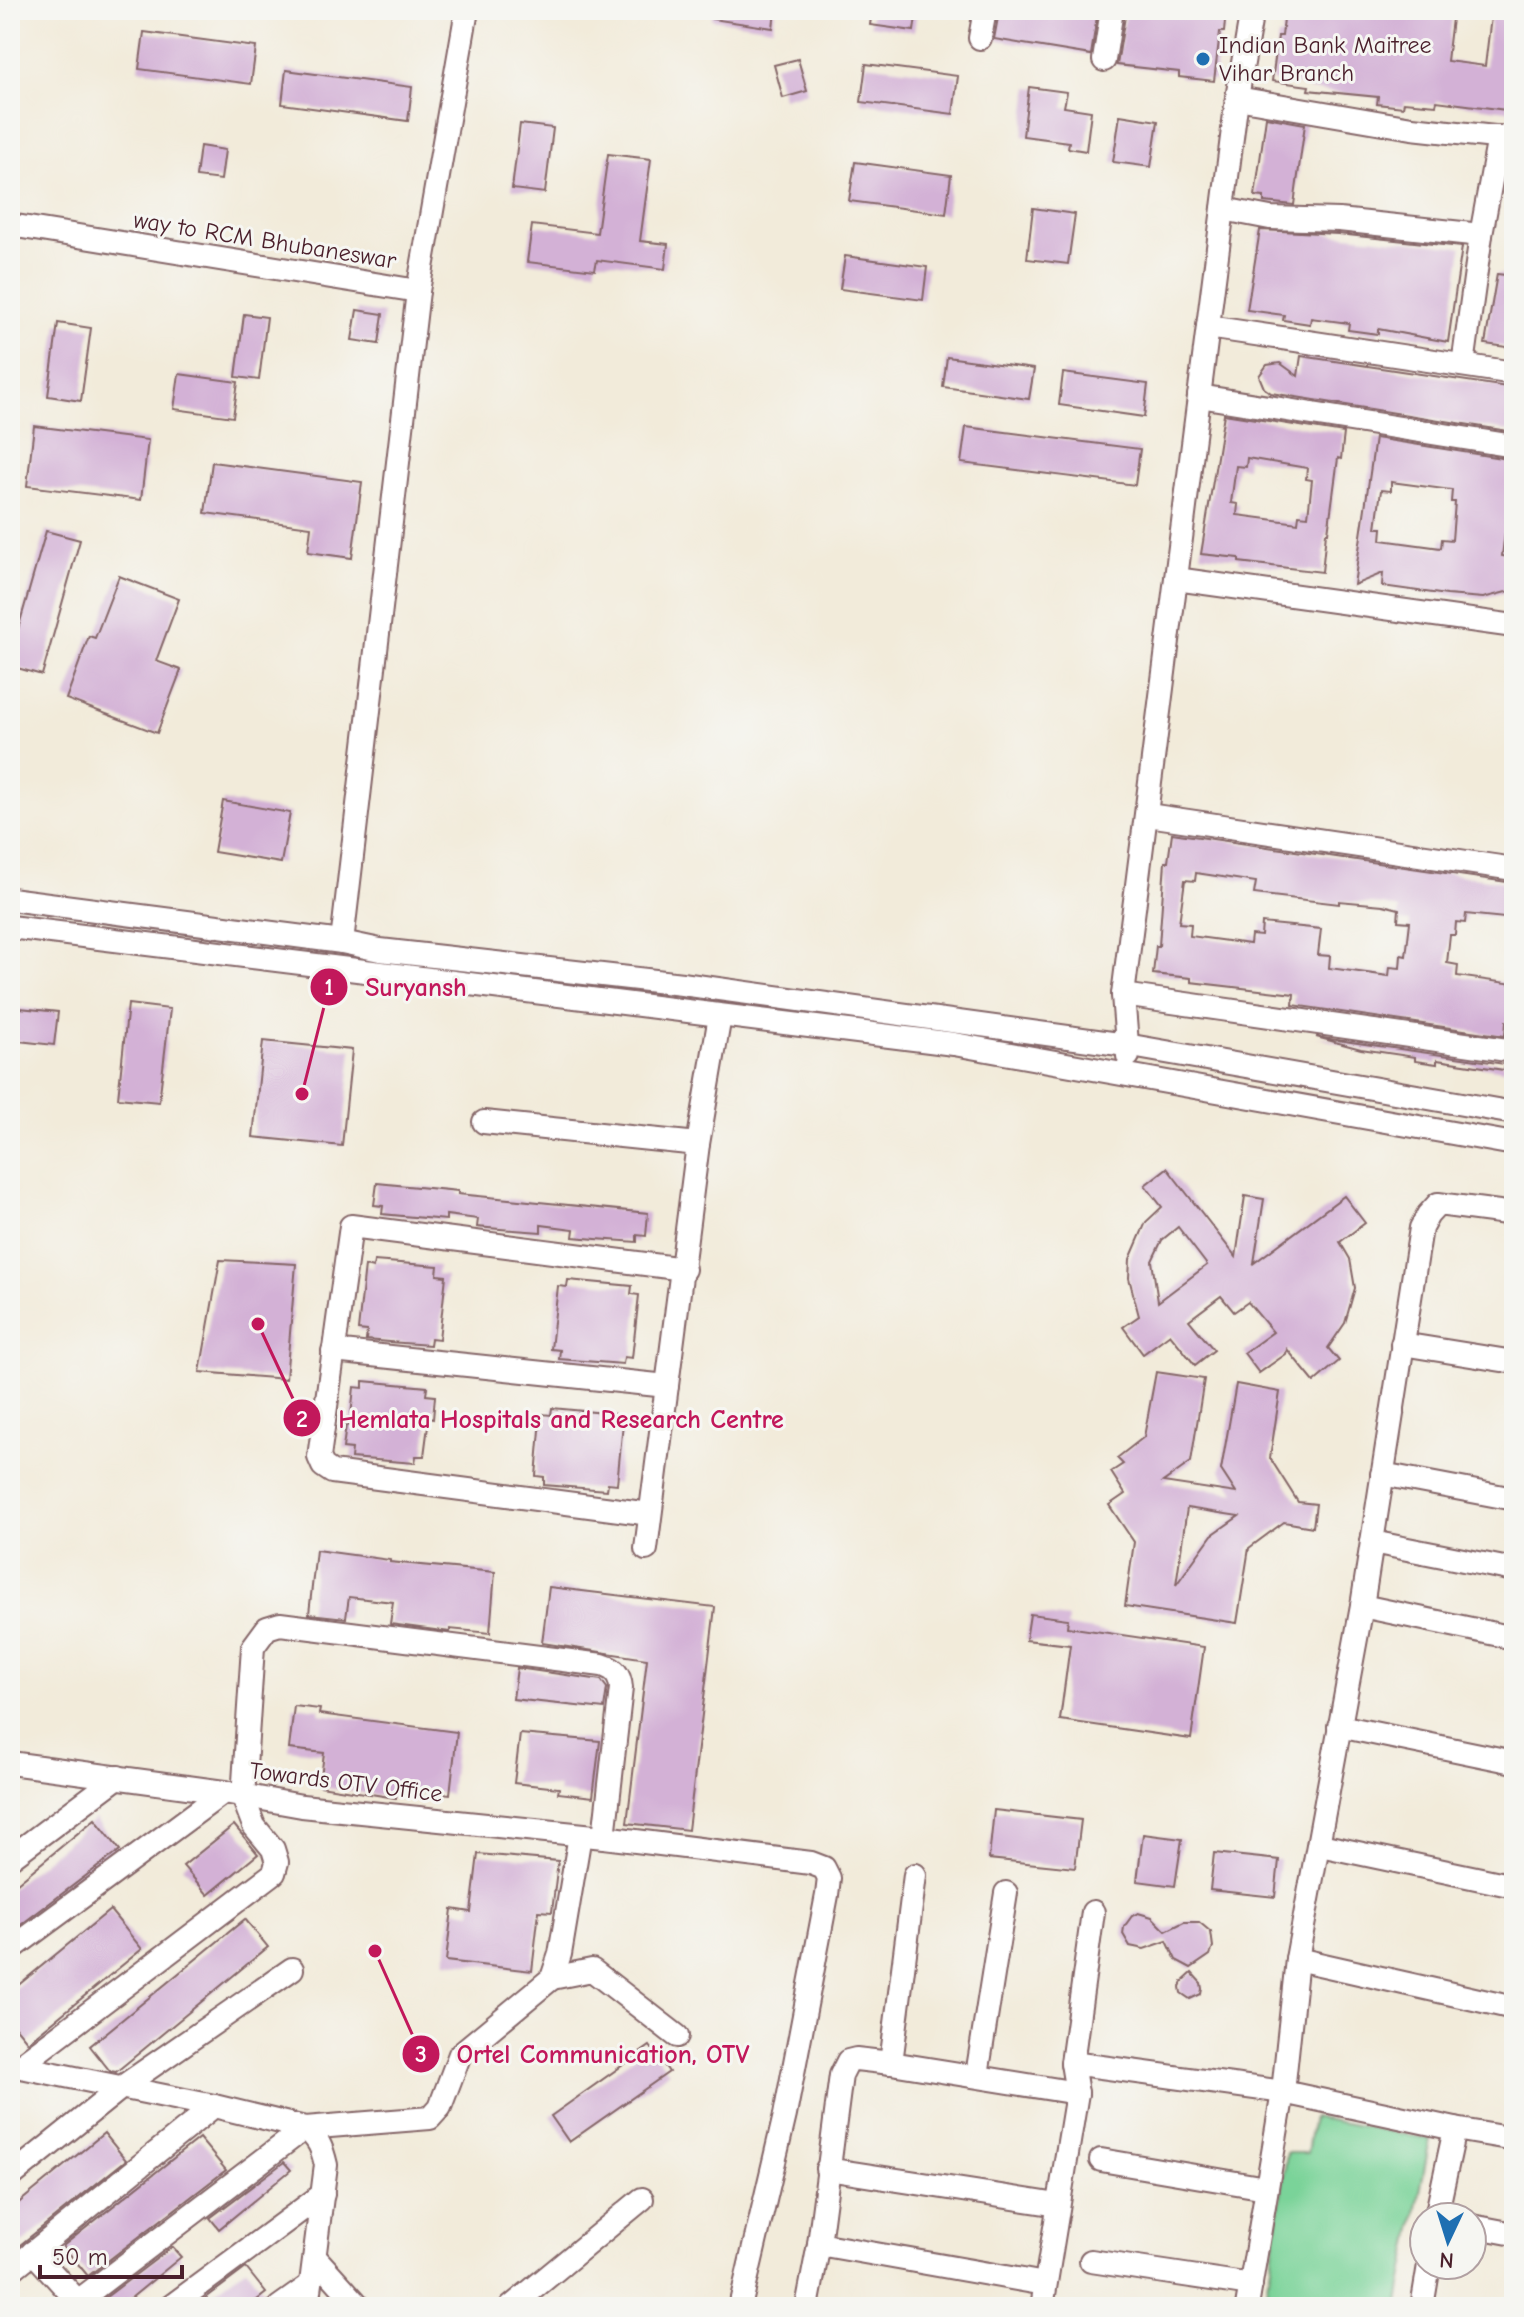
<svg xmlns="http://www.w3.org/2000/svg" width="1524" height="2317" font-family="'Comic Neue',sans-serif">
<rect width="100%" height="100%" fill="#f6f6f2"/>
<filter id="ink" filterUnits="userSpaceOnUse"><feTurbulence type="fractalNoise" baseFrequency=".0125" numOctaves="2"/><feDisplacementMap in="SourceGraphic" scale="16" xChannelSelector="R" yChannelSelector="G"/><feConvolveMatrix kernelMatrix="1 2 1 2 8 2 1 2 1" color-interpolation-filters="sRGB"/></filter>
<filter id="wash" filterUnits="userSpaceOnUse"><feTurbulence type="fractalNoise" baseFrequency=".006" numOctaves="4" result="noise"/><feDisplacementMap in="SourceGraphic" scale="32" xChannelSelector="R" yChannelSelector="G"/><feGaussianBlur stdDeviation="1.8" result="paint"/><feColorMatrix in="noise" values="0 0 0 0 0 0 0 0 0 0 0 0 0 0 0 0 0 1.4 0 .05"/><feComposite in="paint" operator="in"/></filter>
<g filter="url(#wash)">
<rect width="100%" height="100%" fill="#f2ebda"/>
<polygon fill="#7ad399" stroke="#627962" stroke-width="2" points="1313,2117 1430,2139 1398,2307 1265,2307 1287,2153 1307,2153"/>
<g id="blocks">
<g fill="#d3b1d6" fill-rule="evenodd">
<polygon points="713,10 775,10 773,28 712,19"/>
<polygon points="872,10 917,10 914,31 870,25"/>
<polygon points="1006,10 1098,10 1091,55 994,39 999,12 1006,13"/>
<polygon points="1126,10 1226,10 1224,32 1220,32 1214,81 1179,77 1179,72 1117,65"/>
<polygon points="1285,10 1453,10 1447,61 1485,66 1491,17 1513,20 1510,49 1514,50 1514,111 1437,101 1436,105 1404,102 1403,107 1377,104 1378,97 1308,90 1309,86 1272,81 1278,36 1282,36"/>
<polygon points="144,32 256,47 251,84 139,69"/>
<polygon points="798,59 807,91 783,98 774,65"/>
<polygon points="866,64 958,76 953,114 861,102"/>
<polygon points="286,70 412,87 408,121 282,104"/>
<polygon points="1029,87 1067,92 1064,107 1091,111 1086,151 1068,148 1069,142 1023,136"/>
<polygon points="1120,115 1158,121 1151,167 1113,162"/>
<polygon points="1266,117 1305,124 1294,205 1264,202 1264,197 1255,196"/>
<polygon points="520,124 553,128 545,193 512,189"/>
<polygon points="200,146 225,150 221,180 196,177"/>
<polygon points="608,154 651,159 640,241 668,244 665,269 597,260 595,270 527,262 532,225 597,233"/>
<polygon points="855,162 951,175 946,214 849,201"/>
<polygon points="1033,208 1075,214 1068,264 1027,259"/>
<polygon points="1260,230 1338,234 1462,247 1448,342 1378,329 1378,334 1348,330 1349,323 1311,318 1310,324 1283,320 1284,315 1247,310"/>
<polygon points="845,256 927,267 923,300 840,289"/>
<polygon points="1497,274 1514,276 1514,348 1485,344"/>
<polygon points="357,310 383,314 379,344 352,340"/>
<polygon points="244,314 267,317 259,380 236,377"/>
<polygon points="58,323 91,328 81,401 48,396"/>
<polygon points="1301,356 1514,388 1514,432 1271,393 1264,388 1259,376 1267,365 1280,363 1298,376"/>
<polygon points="947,357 1034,369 1029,399 943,387"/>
<polygon points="1063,373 1148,384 1144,417 1059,405"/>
<polygon points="179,374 238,382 233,417 174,409"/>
<path d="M1224,414L1344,433L1341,459L1338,458L1328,533H1326L1322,572L1239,562V558L1201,554ZM1247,458L1307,468L1306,479L1312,480L1308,516L1299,515L1298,523L1237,515L1238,504L1231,503L1236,466L1246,467Z"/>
<polygon points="34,426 148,440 141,500 27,486"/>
<polygon points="966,427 1140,449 1135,485 961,463"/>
<path d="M1375,438L1514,460V509H1508L1502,556L1514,558V590L1483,598L1447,595L1382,586L1383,573L1354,585ZM1391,482L1452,490L1451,502H1455L1452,540L1442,539L1441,548L1381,540L1382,528H1376L1381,490L1391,491Z"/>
<polygon points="212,462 362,482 352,558 308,552 311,527 205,513"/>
<polygon points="46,531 80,540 42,675 10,666 10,657"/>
<polygon points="119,576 179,599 156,661 181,670 157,733 66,699 89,636 95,638"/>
<polygon points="223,801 290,813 281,863 214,852"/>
<path d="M1172,833L1514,883V919L1466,914L1465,923L1456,922L1455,935H1450L1447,963L1458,965L1457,976L1514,984V1022L1506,1021L1505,1036L1293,1005L1294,994L1191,982V978L1153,974L1156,946H1159L1165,862H1168ZM1196,873L1256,882L1254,894L1339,904V901L1383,905L1399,909L1398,921L1410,922L1406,956L1401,955L1400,968L1390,967L1389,976L1329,968L1330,956L1318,955L1321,929L1262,923L1261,936L1251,935L1250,944L1190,936L1191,924L1179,923L1185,880L1195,881Z"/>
<polygon points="128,1004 170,1009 159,1102 118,1098"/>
<polygon points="10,1007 58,1012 54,1045 10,1040"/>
<polygon points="1316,1037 1505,1064 1504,1070 1437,1060 1437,1064 1415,1061 1415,1057 1361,1049"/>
<polygon points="263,1041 352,1050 342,1146 253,1137"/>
<path d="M1167,1168L1236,1257L1245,1196L1264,1199L1254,1263L1344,1196L1365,1223L1340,1242L1350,1259L1355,1288L1345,1323L1328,1348L1339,1361L1314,1382L1287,1349L1286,1354L1259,1373L1244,1353L1273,1332L1248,1302L1234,1312L1221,1296L1189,1320L1214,1350L1195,1365L1170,1334L1143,1354L1123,1327L1139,1316L1129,1278L1130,1259L1146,1222L1162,1207L1145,1185ZM1178,1227L1207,1265L1158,1302L1152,1261L1162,1240Z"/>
<polygon points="377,1183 458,1191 458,1194 648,1213 646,1236 637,1235 637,1242 596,1239 573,1237 574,1229 541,1225 541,1232 500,1229 477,1227 478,1219 446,1215 446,1220 382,1214 383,1206 374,1205"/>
<polygon points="220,1260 296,1264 286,1379 200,1372"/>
<polygon points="374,1261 438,1266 437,1275 446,1276 439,1339 431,1338 430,1345 389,1342 366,1340 367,1331 358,1330 365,1266 373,1268"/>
<polygon points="568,1280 632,1286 631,1294 639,1295 632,1358 624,1357 623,1364 559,1359 560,1350 551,1349 558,1286 567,1287"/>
<path d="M1156,1372L1204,1379L1191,1462L1163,1482L1236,1493L1221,1470L1236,1384L1280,1392L1270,1458L1298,1502L1316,1504L1313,1527L1284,1522L1249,1548L1237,1623L1125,1606L1134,1542L1109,1505L1125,1494L1111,1472L1123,1464L1117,1458L1144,1437ZM1187,1508L1239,1516L1212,1535L1176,1585Z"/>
<polygon points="363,1381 427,1387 426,1395 435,1396 433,1419 429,1418 424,1456 416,1456 415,1463 351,1458 352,1449 343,1448 346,1425 350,1426 354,1387 363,1388"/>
<polygon points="552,1408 615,1414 615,1422 623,1423 617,1484 608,1483 607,1490 544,1485 544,1477 536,1476 540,1430 542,1414 551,1415"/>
<polygon points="316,1550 390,1560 390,1562 495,1572 490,1633 450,1629 450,1632 390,1624 393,1602 349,1597 346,1618 309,1614"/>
<polygon points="549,1587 715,1607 688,1830 627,1823 647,1659 542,1643"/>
<polygon points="1030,1614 1068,1619 1067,1627 1204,1647 1191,1739 1060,1720 1070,1645 1026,1640"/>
<polygon points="517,1668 601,1680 607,1688 604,1709 513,1699"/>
<polygon points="294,1706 320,1709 319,1714 457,1732 450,1794 397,1788 396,1798 320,1786 324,1753 289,1749"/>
<polygon points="520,1734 600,1741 593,1797 558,1793 559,1788 514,1783"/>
<polygon points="994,1810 1081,1820 1075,1868 989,1859"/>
<polygon points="95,1819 120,1850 10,1933 10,1889"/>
<polygon points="234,1825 258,1854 208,1895 183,1866"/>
<polygon points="1143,1834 1182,1839 1175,1886 1137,1881"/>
<polygon points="1214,1853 1279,1860 1275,1897 1210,1890"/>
<polygon points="478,1854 558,1861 552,1912 539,1911 532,1971 446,1961 452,1909 471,1912"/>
<polygon points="110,1910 142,1949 28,2042 10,2020 10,1992"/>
<polygon points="1138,1913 1152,1917 1166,1931 1184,1922 1199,1922 1211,1932 1213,1947 1210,1955 1191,1968 1176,1960 1167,1941 1144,1949 1130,1946 1123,1934 1124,1927 1132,1916"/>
<polygon points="245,1919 268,1947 116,2072 110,2071 90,2046"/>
<polygon points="1192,1973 1201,1983 1202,1989 1201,1994 1190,1999 1181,1993 1180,1987 1182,1982"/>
<polygon points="650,2046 669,2072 569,2142 551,2116"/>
<polygon points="104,2133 126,2160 10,2253 10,2210"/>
<polygon points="199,2138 226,2170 88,2276 63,2246"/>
<polygon points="284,2162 291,2170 219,2229 210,2218"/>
<polygon points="172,2247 181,2257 120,2307 106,2307 101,2301"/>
<polygon points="246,2268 266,2293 248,2307 194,2307"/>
</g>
</g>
</g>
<g filter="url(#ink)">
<use href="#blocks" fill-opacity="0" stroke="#856668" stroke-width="2"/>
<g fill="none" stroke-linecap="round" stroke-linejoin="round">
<defs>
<g id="minor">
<polyline points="980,38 985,10"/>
<polyline points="1104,60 1112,10"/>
<polyline points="1237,98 1412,128 1513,139"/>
<polyline points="1223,209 1270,218 1339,220 1481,235 1499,137"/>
<polyline points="10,225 418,291 467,10"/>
<polyline points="1208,327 1514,373"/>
<polyline points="1463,365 1481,235"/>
<polyline points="1199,396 1514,446"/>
<polyline points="1176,579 1514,626"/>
<polyline points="1148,815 1514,869"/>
<polyline points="10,899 342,942 380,950 682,984 1126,1045 1514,1113"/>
<polyline points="10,927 954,1044 1514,1144"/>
<polyline points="342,942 418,291"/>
<polyline points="1123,995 1514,1051"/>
<polyline points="1128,1056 1123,995 1237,98 1252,10"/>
<polyline points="484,1122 698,1144"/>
<polyline points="1402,1344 1514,1362"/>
<polyline points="333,1351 667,1386"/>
<polyline points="1382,1474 1514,1499"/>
<polyline points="650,1514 332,1472 323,1466 319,1457 351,1226 684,1269"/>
<polyline points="1372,1542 1514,1570"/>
<polyline points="646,1549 698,1144 720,1016"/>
<polyline points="1362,1606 1514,1638"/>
<polyline points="1339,1726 1514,1762"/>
<polyline points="10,1763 224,1792 302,1806 604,1837 811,1863 824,1868 829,1878 827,1895 785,2115 740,2307"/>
<polyline points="1320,1845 1514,1886"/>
<polyline points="10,1858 118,1777"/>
<polyline points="10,1950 224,1792"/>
<polyline points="1297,1959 1514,2008"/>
<polyline points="552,1978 592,1970 677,2036"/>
<polyline points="891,2063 915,1875"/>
<polyline points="1072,2063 1093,1912"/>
<path d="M11,2065L214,2106L305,2128C319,2139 322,2148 326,2165L308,2307"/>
<path d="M19,2066L274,1873L277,1862L273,1849L254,1826L243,1797L253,1647L267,1628L280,1624L602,1665C615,1669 620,1675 621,1688L604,1837"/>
<polyline points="977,2075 1006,1893"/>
<polyline points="1101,2160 1266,2188"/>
<polyline points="827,2169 1058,2205"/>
<polyline points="10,2177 122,2087 292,1969"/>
<polyline points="1436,2217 1455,2129"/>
<polyline points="1472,2226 1514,2234"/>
<polyline points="819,2244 1045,2284"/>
<polyline points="33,2252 83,2307"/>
<polyline points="315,2257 360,2307"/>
<polyline points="1091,2261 1251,2285"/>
<polyline points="10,2271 214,2106"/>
<polyline points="78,2301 305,2128 430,2118 440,2107 460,2054 552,1978 560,1954 580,1835"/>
<polyline points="170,2307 323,2194"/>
<polyline points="279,2307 310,2285"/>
<polyline points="511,2307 642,2199"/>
<polyline points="807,2307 819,2244 841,2075 848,2061 856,2059 891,2063 1077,2093"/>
<polyline points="1042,2307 1077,2093 1072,2063 1283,2092 1455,2129 1514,2139"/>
<polyline points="1247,2307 1283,2092 1297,1959 1362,1606 1421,1228 1428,1215 1438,1204 1514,1214"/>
<polyline points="1422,2307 1429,2265"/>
</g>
</defs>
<use href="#minor" stroke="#856668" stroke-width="26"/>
<use href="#minor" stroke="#fff" stroke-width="22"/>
</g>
</g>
<circle fill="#1f6fb2" stroke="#f6f6f2" stroke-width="3" cx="1203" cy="59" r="8"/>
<g text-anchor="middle" stroke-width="6" stroke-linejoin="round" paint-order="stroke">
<g font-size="24" fill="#4a1f2b" stroke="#f6f6f2" text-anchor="start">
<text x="1219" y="53">Indian Bank Maitree<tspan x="1219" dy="28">Vihar Branch</tspan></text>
</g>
<g font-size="24" fill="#4a1f2b" stroke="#f6f6f2">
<text transform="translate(265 240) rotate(9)" y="8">way to RCM Bhubaneswar</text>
<text transform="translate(346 1782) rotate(7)" y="8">Towards OTV Office</text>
</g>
</g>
<path fill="none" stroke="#c2185b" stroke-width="3" d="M302 1094L329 987M258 1324L302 1418M375 1951L421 2054"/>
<g fill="#c2185b" stroke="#f6f6f2" stroke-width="3">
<circle cx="302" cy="1094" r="8"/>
<circle cx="258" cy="1324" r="8"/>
<circle cx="375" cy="1951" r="8"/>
<circle cx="329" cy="987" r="20"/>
<circle cx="302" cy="1418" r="20"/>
<circle cx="421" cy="2054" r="20"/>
</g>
<g font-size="24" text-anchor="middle" font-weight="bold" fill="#fff">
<text x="329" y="995">1</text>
<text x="302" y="1427">2</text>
<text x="421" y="2062">3</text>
</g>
<g font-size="26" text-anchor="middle" font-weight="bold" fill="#c2185b" stroke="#f6f6f2" stroke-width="6" stroke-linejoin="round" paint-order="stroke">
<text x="416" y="996">Suryansh</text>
<text x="561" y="1428">Hemlata Hospitals and Research Centre</text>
<text x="603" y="2063">Ortel Communication, OTV</text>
</g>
<rect width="1524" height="2317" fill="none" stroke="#f6f6f2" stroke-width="40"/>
<g transform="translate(1448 2241) rotate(184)"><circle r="38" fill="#f6f6f2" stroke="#b1a0a2" stroke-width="2"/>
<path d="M0-6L14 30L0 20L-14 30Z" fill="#1f6fb2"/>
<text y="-12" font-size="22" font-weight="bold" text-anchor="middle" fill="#4a1f2b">N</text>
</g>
<path d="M40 2265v12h142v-12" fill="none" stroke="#4a1f2b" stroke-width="4"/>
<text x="52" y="2265" font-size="24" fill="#4a1f2b" stroke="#f6f6f2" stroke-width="6" paint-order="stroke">50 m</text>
</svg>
